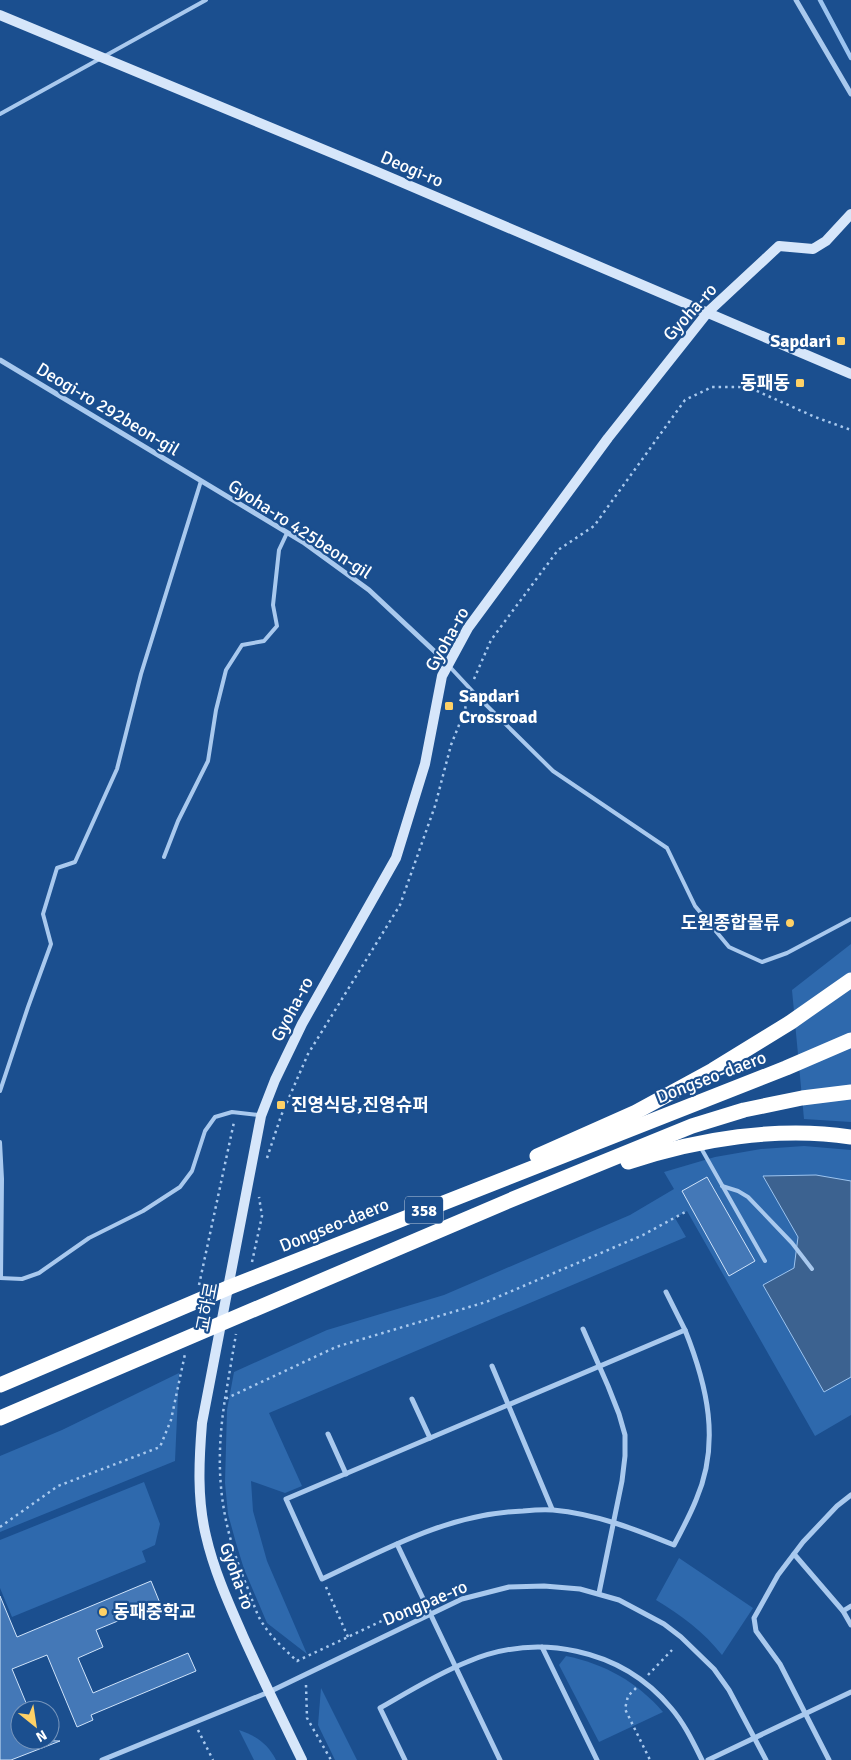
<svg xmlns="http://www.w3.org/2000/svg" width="851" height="1760" font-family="Signika,'Noto Sans KR',sans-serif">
<rect width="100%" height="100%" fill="#1b4f8f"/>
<g fill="#2e69ad">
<polygon points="851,944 851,1122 804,1119 792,990"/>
<polygon points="804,1146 851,1150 851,1415 815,1436 687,1211 675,1218 686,1237 269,1413 302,1486 285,1493 251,1481 253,1511 267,1561 307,1654 267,1623 244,1569 236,1543 228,1514 225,1483 227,1410 234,1372 327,1330 444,1295 630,1215 674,1189 664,1172 715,1157 761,1149"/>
<polygon points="179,1373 175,1461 0,1532 0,1456 62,1430"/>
<polygon points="144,1482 160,1524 155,1545 142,1551 146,1562 12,1617 0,1588 0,1540"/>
<path d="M679,1558L753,1608L722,1655C704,1632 681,1615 656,1600Z"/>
<path d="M566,1656C605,1664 637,1682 663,1712L599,1742L559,1665Z"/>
<polygon points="321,1688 357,1760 335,1760 318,1725"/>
<path d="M239,1730C256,1736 267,1743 276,1760H254Z"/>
</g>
<polygon fill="#3c6290" stroke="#9cc4f0" points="816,1175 851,1181 851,1377 824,1392 763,1285 794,1268 798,1237 763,1176"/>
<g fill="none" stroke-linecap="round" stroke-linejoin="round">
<polyline stroke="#9cc4f0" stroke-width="4.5" points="820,0 851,58"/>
</g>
<g fill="#4478b7" stroke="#cfe3fa">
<polygon points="707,1177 755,1261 729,1276 682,1191"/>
<polygon points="151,1581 164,1613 146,1620 142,1611 96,1630 103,1647 78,1658 93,1693 188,1653 196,1671 91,1715 93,1720 77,1727 47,1655 12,1669 29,1710 20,1710 20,1740 60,1741 11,1760 0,1760 0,1596 17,1637"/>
</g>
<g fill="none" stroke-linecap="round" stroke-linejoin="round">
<g stroke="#a9c9ee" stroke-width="2.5" stroke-dasharray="2.5 4" stroke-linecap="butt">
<polyline points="474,679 491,640 558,550 594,526 685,400 712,387 748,387 815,417 851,430"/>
<polyline points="267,1158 281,1116 308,1054 400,905 435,806 451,745 465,710 467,698"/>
<polyline points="252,1262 262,1216 259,1197"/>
<polyline points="199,1285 234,1122"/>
<polyline points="225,1399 236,1334"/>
<polyline points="0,1527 58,1486 160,1447 171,1420 185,1354"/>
<polyline points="326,1587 348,1637"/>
<path d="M405,1610L297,1661C285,1650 272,1638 263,1624C256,1614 253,1601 248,1589C220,1522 214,1470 225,1399L336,1347L486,1302L643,1235L687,1211"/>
<polyline points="648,1675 672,1650"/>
<polyline points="306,1685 307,1718 331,1760"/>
<polyline points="636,1688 628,1696 625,1709 650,1760"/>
<polyline points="198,1730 213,1760"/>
</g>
<g stroke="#a9c9ee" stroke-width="4">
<polyline points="0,114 206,0"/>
<polyline points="449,666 476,695 553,771 667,848 695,906 729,947 762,962 787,953 851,919"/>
<polyline points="164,857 178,821 208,761 216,710 226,670 242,645 264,641 277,626 273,605 279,550 287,533"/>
<polyline points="0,1091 28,1007 51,944 43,914 57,868 75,862 117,769 141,674 201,481"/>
<polyline points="0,1142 2,1179 1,1278"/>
<polyline points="701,1148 765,1261"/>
<polyline points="722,1186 738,1191 748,1197 792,1243 812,1269"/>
<polyline points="0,1278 22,1279 39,1273 89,1238 143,1211 180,1187 192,1171 205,1131 215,1117 232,1112 259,1115"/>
</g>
<g stroke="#a9c9ee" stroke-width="5">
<polyline points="796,0 851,94"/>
<polyline points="0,360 303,542 369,590 448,664"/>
<polyline points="666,1292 685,1330"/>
<polyline points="583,1329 608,1386 619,1414 625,1435 625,1456 622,1481 599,1593"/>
<path d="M685,1330C707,1385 721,1443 696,1500C690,1515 682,1530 674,1545C635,1529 596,1514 553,1510C543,1509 533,1510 523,1511C448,1514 388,1548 322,1579L286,1499Z"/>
<polyline points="492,1366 552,1509"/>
<polyline points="412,1399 430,1438"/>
<polyline points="328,1434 346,1474"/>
<polyline points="397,1544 500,1760"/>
<polyline points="794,1554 843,1611 851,1625"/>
<polyline points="843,1611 851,1606"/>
<polyline points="542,1647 597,1760"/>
<polyline points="102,1760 269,1692 462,1599 509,1587 544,1586 580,1589 619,1600 664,1624 681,1637 714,1669 729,1690 766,1760"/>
<path d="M405,1760L380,1708C408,1692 437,1674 467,1662C537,1632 621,1648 671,1708C684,1723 693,1742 702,1760"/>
<polyline points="708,1760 851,1692"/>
<polyline points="829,1760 780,1664 756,1631 754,1618 778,1575 803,1542 837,1506 851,1495"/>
</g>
<g stroke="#d6e6fa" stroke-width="10">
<polyline points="0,15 373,170 851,374"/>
<path d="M302,1760C282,1719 262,1678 243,1636C229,1604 214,1571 206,1536C197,1499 199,1460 202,1423L261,1116L275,1080L302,1024L396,858L425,764L442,676L468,628L608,438L708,312L779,246L813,249L826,241L851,214"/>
</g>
<g stroke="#fff" stroke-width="15">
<polyline points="537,1156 636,1112 713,1070 791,1022 851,980"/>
<path d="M628,1162C698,1139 778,1126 851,1137"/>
<polyline points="0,1385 230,1287 786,1068 851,1040"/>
<polyline points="0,1418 513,1199 692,1126 744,1110 802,1098 851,1092"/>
</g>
</g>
<g fill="#ffd166" stroke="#1b4f8f" stroke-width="2">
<rect x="836" y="336" width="10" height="10" rx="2.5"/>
<rect x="795" y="378" width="10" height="10" rx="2.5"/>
<rect x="444" y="701" width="10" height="10" rx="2.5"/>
<circle cx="790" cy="923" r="5"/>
<rect x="276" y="1100" width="10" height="10" rx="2.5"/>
<circle cx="103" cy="1612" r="5"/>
</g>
<g text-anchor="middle" stroke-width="4.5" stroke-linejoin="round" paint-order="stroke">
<rect fill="#1b4f8f" stroke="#bbcadd" stroke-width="1" x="405" y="1196.5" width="38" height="27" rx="4"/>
<g font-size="16" font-weight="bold" fill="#fff">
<text x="424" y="1216">358</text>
</g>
<g font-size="18" fill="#fff" stroke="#1b4f8f">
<text transform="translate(412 169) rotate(23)" y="6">Deogi-ro</text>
<text transform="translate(690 312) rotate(-48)" y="6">Gyoha-ro</text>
<text transform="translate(108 409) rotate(31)" y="6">Deogi-ro 292beon-gil</text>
<text transform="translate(300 529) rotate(33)" y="6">Gyoha-ro 425beon-gil</text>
<text transform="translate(447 639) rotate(-61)" y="6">Gyoha-ro</text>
<text transform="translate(292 1009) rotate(-62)" y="6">Gyoha-ro</text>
<text transform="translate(711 1077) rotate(-21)" y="6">Dongseo-daero</text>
<text transform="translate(334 1225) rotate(-22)" y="6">Dongseo-daero</text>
<text transform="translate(207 1307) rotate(-79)" y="6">교하로</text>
<text transform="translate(237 1576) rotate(70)" y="6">Gyoha-ro</text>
<text transform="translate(425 1603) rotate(-23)" y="6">Dongpae-ro</text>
</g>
<g font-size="18" font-weight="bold" fill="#fff" stroke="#1b4f8f" text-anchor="end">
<text x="831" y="347">Sapdari</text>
<text x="790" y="389">동패동</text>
<text x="459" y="702" text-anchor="start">Sapdari<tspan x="459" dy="21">Crossroad</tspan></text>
<text x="780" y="929">도원종합물류</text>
<text x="291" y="1111" text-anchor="start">진영식당,진영슈퍼</text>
<text x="113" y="1618" text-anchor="start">동패중학교</text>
</g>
</g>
<g transform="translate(35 1725) rotate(150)"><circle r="24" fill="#1b4f8f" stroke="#7695bc"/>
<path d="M0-4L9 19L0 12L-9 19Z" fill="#ffd166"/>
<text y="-8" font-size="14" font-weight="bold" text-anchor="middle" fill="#ffffff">N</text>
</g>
</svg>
